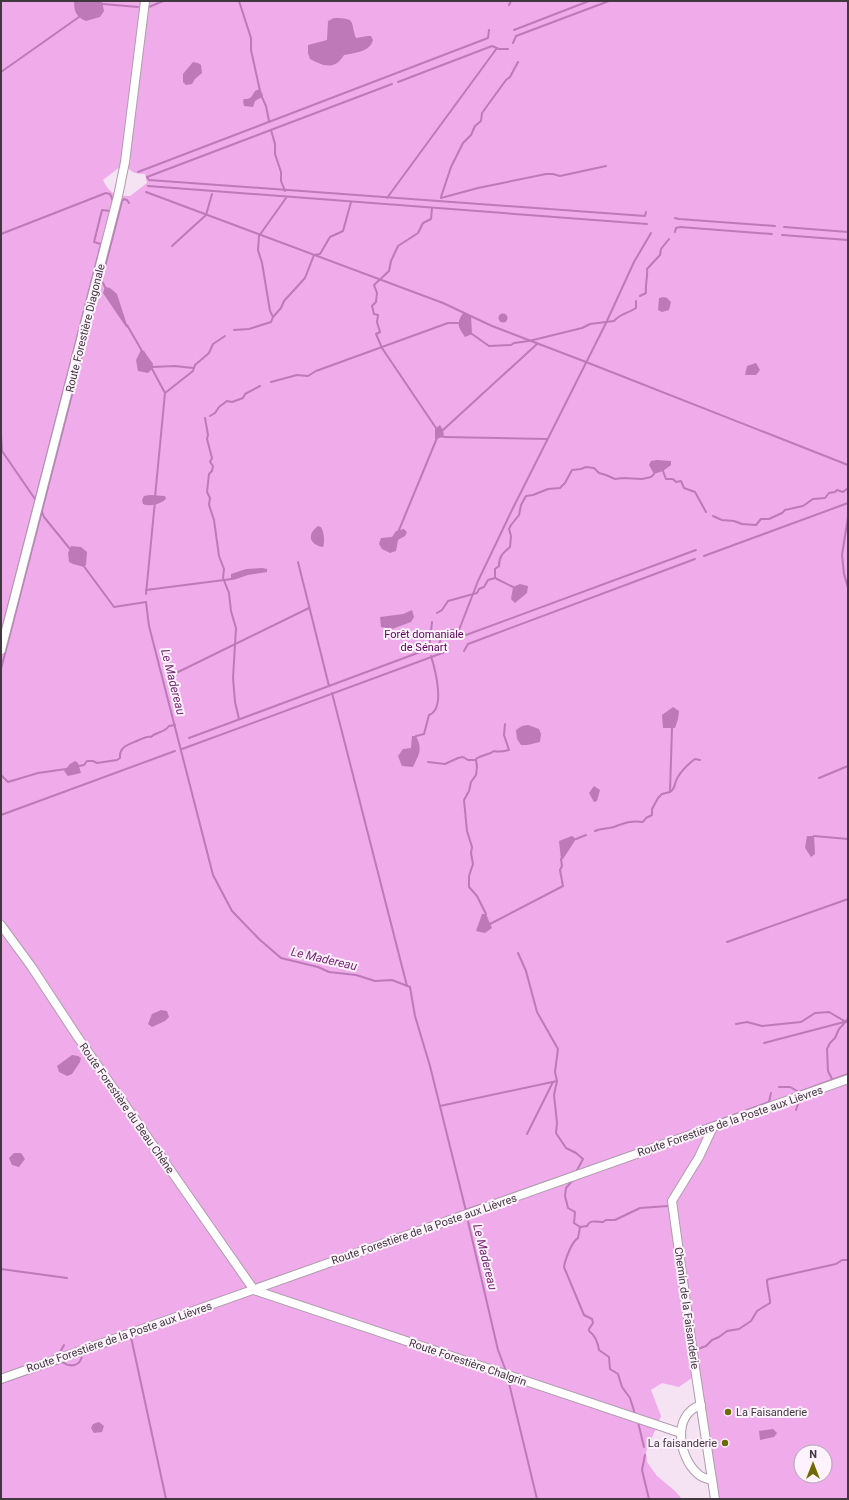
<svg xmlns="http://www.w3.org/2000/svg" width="849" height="1500" font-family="Roboto,sans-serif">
<rect width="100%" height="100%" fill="#f5e2f3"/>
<path fill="#efabea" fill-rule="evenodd" d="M1,1H848V1499H715L696,1375L679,1387L662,1383L651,1390L661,1416L646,1452L647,1462L657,1476L675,1491L682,1499H1ZM125,163C129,172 135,174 145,174L147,183L130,196C116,196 109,193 103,180ZM801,1452H825V1476H801Z"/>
<g fill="#be79b9">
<path d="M74,1H102L104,11L100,17L86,21C76,17 74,11 74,1Z"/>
<path d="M334,18C357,18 350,22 356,38L368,36H371L373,40C370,52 354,53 344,55C342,58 339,62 337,63C328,69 318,63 310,59L308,53V45L327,40L328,21Z"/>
<polygon points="193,62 198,63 201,65 202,73 195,79 192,84 186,85 183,82 183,74"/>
<path d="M260,89L263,95L262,97L255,101L253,107L244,106L243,101L244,99C252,99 251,97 255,91Z"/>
<polygon points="105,287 110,288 117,294 128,328 126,327 103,293"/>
<polygon points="664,297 667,298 671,302 669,310 662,312 658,310 659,298"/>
<path d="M463,313L471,316L472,334L465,337C458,326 456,324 463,313Z"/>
<circle cx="503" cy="318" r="4.5"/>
<polygon points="141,350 144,351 153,364 152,369 148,373 138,371 136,360"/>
<polygon points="756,363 760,370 756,375 745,375 747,366"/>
<polygon points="440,425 443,430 444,437 435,439 435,429"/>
<polygon points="657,460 671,461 671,465 663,471 654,474 649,465 651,461"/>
<path d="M150,495L165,496L166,499C161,504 149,507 143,504L142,500L144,496Z"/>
<path d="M318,526L321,527C324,532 325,542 323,547C310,545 306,535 318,526Z"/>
<polygon points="404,529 407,532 405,536 398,540 396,551 390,553 382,549 379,544 381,538 392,537 396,531"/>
<polygon points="71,546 81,547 87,552 86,565 84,567 73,564 69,562 68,553"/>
<polygon points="262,568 267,569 267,572 248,575 233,580 231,578 231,574 246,569"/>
<polygon points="520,584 528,586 527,593 515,603 511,599 513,587"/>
<polygon points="412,610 414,617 411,622 392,629 381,627 380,617 403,614"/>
<polygon points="673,707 679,711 678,719 675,728 663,728 662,715"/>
<polygon points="528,725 539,729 541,734 540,742 527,745 521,745 517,739 516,730 522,726"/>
<path d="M412,736H416C423,750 419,754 413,767L402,766L398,756L403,749L411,748Z"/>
<polygon points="75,761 78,763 81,773 68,776 64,771 70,764"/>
<polygon points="594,786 600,790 597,801 594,802 589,793"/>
<polygon points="572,836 576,839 563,859 561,859 559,841"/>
<polygon points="807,836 814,836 815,854 811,857 805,848"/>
<polygon points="482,914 486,914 492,928 485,933 476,931"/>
<polygon points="161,1010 167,1011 169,1017 165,1021 152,1027 148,1024 152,1014"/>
<polygon points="72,1055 78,1056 81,1058 80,1062 72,1074 67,1076 59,1072 57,1066"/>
<polygon points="14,1153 21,1153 25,1159 19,1167 12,1165 9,1158"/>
<polygon points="99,1422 104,1426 102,1432 94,1433 91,1428 93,1424"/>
<polygon points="773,1429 777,1433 774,1437 760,1440 759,1431"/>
</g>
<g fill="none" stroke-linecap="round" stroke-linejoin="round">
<g stroke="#be79b9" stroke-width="2">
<polyline points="239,1 251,38 251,50 260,91"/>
<polyline points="103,4 138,7"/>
<polyline points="509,5 511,1"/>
<polyline points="149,7 163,1"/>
<polyline points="514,30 589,1"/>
<polyline points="513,43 516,36 609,1"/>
<polyline points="1,72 79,17"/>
<polyline points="398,82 492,46 499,49 508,49"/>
<polyline points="392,84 147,177 149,180 645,216 646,212"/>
<polyline points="261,95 266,106 269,121"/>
<polyline points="271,130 275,144 275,154 281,172 281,181 285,191"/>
<polyline points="138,172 488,38 489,30"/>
<polyline points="148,186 647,224"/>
<polyline points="146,192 443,303 492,326 586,362 848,465"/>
<polyline points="441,197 451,167 463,143 471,135 475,126 481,121 482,113 506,80 510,77 518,62"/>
<polyline points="387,198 497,48"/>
<polyline points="441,198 478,188 546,174 553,174 560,176 606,166"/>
<polyline points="432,208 431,219 423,223 418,233 398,246 391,261 389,271 374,285 377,293 376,302 372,306 374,314 378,315 377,322 380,332 376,334 382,348 436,428"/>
<polyline points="675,218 679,219 775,226"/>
<polyline points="784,227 848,232"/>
<polyline points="675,232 676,228 680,227 772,234"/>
<polyline points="1,234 106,193 110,194 112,198 113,203"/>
<polyline points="782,235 848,240"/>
<polyline points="172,246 206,215 212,194"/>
<polyline points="102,281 106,289"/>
<path d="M640,296L646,293C645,284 648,277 647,269L660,255L661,249L669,239"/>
<polyline points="273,317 281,308 284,301 305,278 314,255 320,254 330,237 343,231 351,202"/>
<polyline points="127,325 142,351"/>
<polyline points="234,330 249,329 271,322 273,317 270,311 262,263 258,250 259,236 286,198"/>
<path d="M472,334L489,346L511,345L514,343L529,341L582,328L590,324L614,321C621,313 627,314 636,308V301"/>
<polyline points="151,367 165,393"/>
<polyline points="152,367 175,366 193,368"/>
<polyline points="271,382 297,375 308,376 316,371 448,323 458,323"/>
<polyline points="210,416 215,413 219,407 227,401 232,402 243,398 245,394 260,386"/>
<polyline points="205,418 208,435 207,439 212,458 210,462 213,466 212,471 209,474 207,492 210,498 209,505 214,520 219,556 224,569 223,578 229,593 231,611 236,628 233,678 235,702 239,719"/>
<polyline points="443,430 537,344"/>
<polyline points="1,435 2,451 35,499"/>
<polyline points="444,437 547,439"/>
<polyline points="663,471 666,479 673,479 676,482 681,481 684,488 695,492 706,512"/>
<polyline points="155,497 165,393 193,371 195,365 209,353 213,344 225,336"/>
<polyline points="42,512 44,517 70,549"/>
<polyline points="713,516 722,520 734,521 742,524 756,525 761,519 769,519 782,513 785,510 803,506 813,499 825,498 829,493 835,492 837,490 843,492 848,488"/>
<polyline points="848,517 842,555 844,574 848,588"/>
<polyline points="399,530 437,438"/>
<polyline points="704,556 848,503"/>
<polyline points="298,562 329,686"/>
<polyline points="83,565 114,607 146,602 149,626 213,875 232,911 259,939 281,958 318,967 329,972 356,975 375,981 392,980 410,987 415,1016 430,1066 466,1211"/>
<polyline points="495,578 513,587"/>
<polyline points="146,590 232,579"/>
<polyline points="146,594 155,501"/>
<path d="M437,613L442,610L448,601L477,593L479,589L484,587L488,580L495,578V569L499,566C499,556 503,553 510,547L511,536L509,529L511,525L519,515L521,505L526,496L533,495L548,489L560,488L565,483L572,470L581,469L586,467L594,468L599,473L606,475L615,479L623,478L642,479L651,477L654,474"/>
<polyline points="451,630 459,630 478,581 511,512 606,323 634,262 651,233"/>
<polyline points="459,630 466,635 696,550"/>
<polyline points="1,634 101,244 94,242 102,210 110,211 111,209"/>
<polyline points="429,649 432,622"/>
<polyline points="464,651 468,644 695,559"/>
<polyline points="1,669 122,201 124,199 127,200 129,203"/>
<polyline points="172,675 309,608"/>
<polyline points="332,693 407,986"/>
<path d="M416,736L424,734L429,715C446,709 435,669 431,656"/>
<polyline points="189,738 439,645 442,634"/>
<polyline points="182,749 445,652"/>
<path d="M476,759C482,754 488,756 494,751C497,752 505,751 509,750L504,735L505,724"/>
<polyline points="428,762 445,764 458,758 463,757 468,760 476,760 477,767 476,775 471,782 469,791 464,800 467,831 472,847 471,853 473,864 469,876 469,887 477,896 486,914"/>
<path d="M79,766L84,765L87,761H93L97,763L117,760L120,758C119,746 130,744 139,740C144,738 146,736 151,737C157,731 163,734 169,726L175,725"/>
<polyline points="1,775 8,782 38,773 66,769"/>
<polyline points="819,778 848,766"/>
<path d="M670,792C675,789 674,786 676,781C679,773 688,764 695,759L700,760"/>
<polyline points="1,815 175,751"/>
<path d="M595,831C601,828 608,829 614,827C624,823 632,820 643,822L646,818L652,815V809L658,798L662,794L670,792L672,728"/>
<polyline points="814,836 848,839"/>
<polyline points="576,839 586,835"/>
<polyline points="490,924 563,886 560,870 562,866 561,859"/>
<polyline points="727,942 848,899"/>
<polyline points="518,953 526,971 537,1012 558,1049 555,1072 557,1081 554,1095 557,1123 556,1133 566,1148 576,1153 583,1159 576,1172"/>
<polyline points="736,1024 747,1022 762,1026 801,1022 815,1013 829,1012 846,1022"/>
<polyline points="764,1043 848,1021"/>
<polyline points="832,1079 828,1071 827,1049 830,1043 835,1038 839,1029 848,1019"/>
<polyline points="779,1087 790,1087 799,1092 848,1074"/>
<polyline points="440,1106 557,1081"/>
<polyline points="796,1110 799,1101 818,1094"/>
<polyline points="706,1125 769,1102 771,1093"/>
<polyline points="527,1134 553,1082"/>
<path d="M573,1180L566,1188L565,1196L568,1208L575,1212L574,1223L580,1227L578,1238C572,1241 565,1260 564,1267L584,1315L592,1319L593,1323L589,1329V1331C596,1336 598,1343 599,1350L609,1357L610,1369L618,1374L622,1387L630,1398L635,1414"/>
<polyline points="465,1210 515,1193"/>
<polyline points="467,1217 498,1350 506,1371"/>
<path d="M580,1227L587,1226C590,1219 597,1222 603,1222L606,1220H615L640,1208L668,1206"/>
<polyline points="1,1269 67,1278"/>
<polyline points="131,1337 166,1499"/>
<path d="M698,1349L706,1346L712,1340L719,1337L727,1331L739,1329L751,1321L757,1311L770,1303C770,1295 767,1288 767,1280L769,1279L836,1264L842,1260H848"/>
<polyline points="59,1354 64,1345"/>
<polyline points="1,1375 23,1367"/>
<polyline points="508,1379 537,1499"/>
<path d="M1,1383L62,1362C71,1368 81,1366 82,1355L107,1346"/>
<polyline points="638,1422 644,1447"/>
<polyline points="645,1455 642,1470 649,1499"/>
</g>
<defs>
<g id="minor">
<polyline points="1,650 118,196 125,162 145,1"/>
<polyline points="1,925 31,966 77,1036 254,1290"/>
<polyline points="713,1127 699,1157 672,1201 696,1375 715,1499"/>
<polyline points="254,1290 681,1433"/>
<polyline points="1,1379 848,1079"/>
<path d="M701,1405C671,1415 679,1458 698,1474C702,1478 707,1479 712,1480"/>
</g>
</defs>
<use href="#minor" stroke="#af9dad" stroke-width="10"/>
<use href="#minor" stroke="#fff" stroke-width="8"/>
</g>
<g fill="#6f6902" stroke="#fef2fd" stroke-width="1.5">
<circle cx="728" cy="1412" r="4"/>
<circle cx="725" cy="1443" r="4"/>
</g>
<g text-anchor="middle" stroke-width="4" stroke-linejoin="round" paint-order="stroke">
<g font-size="11" fill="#3f383e" stroke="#fef2fd">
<text transform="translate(85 328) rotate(-76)" y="4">Route Forestière Diagonale</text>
<text transform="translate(127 1108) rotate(55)" y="4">Route Forestière du Beau Chêne</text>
<text transform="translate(730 1121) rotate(-19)" y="4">Route Forestière de la Poste aux Lièvres</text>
<text transform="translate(424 1229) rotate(-19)" y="4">Route Forestière de la Poste aux Lièvres</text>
<text transform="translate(687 1308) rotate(82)" y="4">Chemin de la Faisanderie</text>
<text transform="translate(119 1337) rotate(-19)" y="4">Route Forestière de la Poste aux Lièvres</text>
<text transform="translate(468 1362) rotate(19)" y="4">Route Forestière Chalgrin</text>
</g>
<g font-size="11" fill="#5d035b" stroke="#fef2fd">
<text x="424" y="638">Forêt domaniale<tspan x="424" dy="13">de Sénart</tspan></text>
</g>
<g font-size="11" fill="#3f383e" stroke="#fef2fd" text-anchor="start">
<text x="736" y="1416">La Faisanderie</text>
<text x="717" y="1447" text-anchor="end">La faisanderie</text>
</g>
<g font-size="12" font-style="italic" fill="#792777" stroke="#fef2fd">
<text transform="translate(173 682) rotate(76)" y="4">Le Madereau</text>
<text transform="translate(324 959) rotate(13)" y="4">Le Madereau</text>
<text transform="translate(485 1257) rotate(76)" y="4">Le Madereau</text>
</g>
</g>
<rect width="849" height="1500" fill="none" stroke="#3f383e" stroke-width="4"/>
<g transform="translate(813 1464)"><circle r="19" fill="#fef2fd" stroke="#b2a8b1"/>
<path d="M0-3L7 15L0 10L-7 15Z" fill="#6f6902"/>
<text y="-6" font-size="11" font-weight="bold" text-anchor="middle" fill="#3f383e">N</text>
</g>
</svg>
